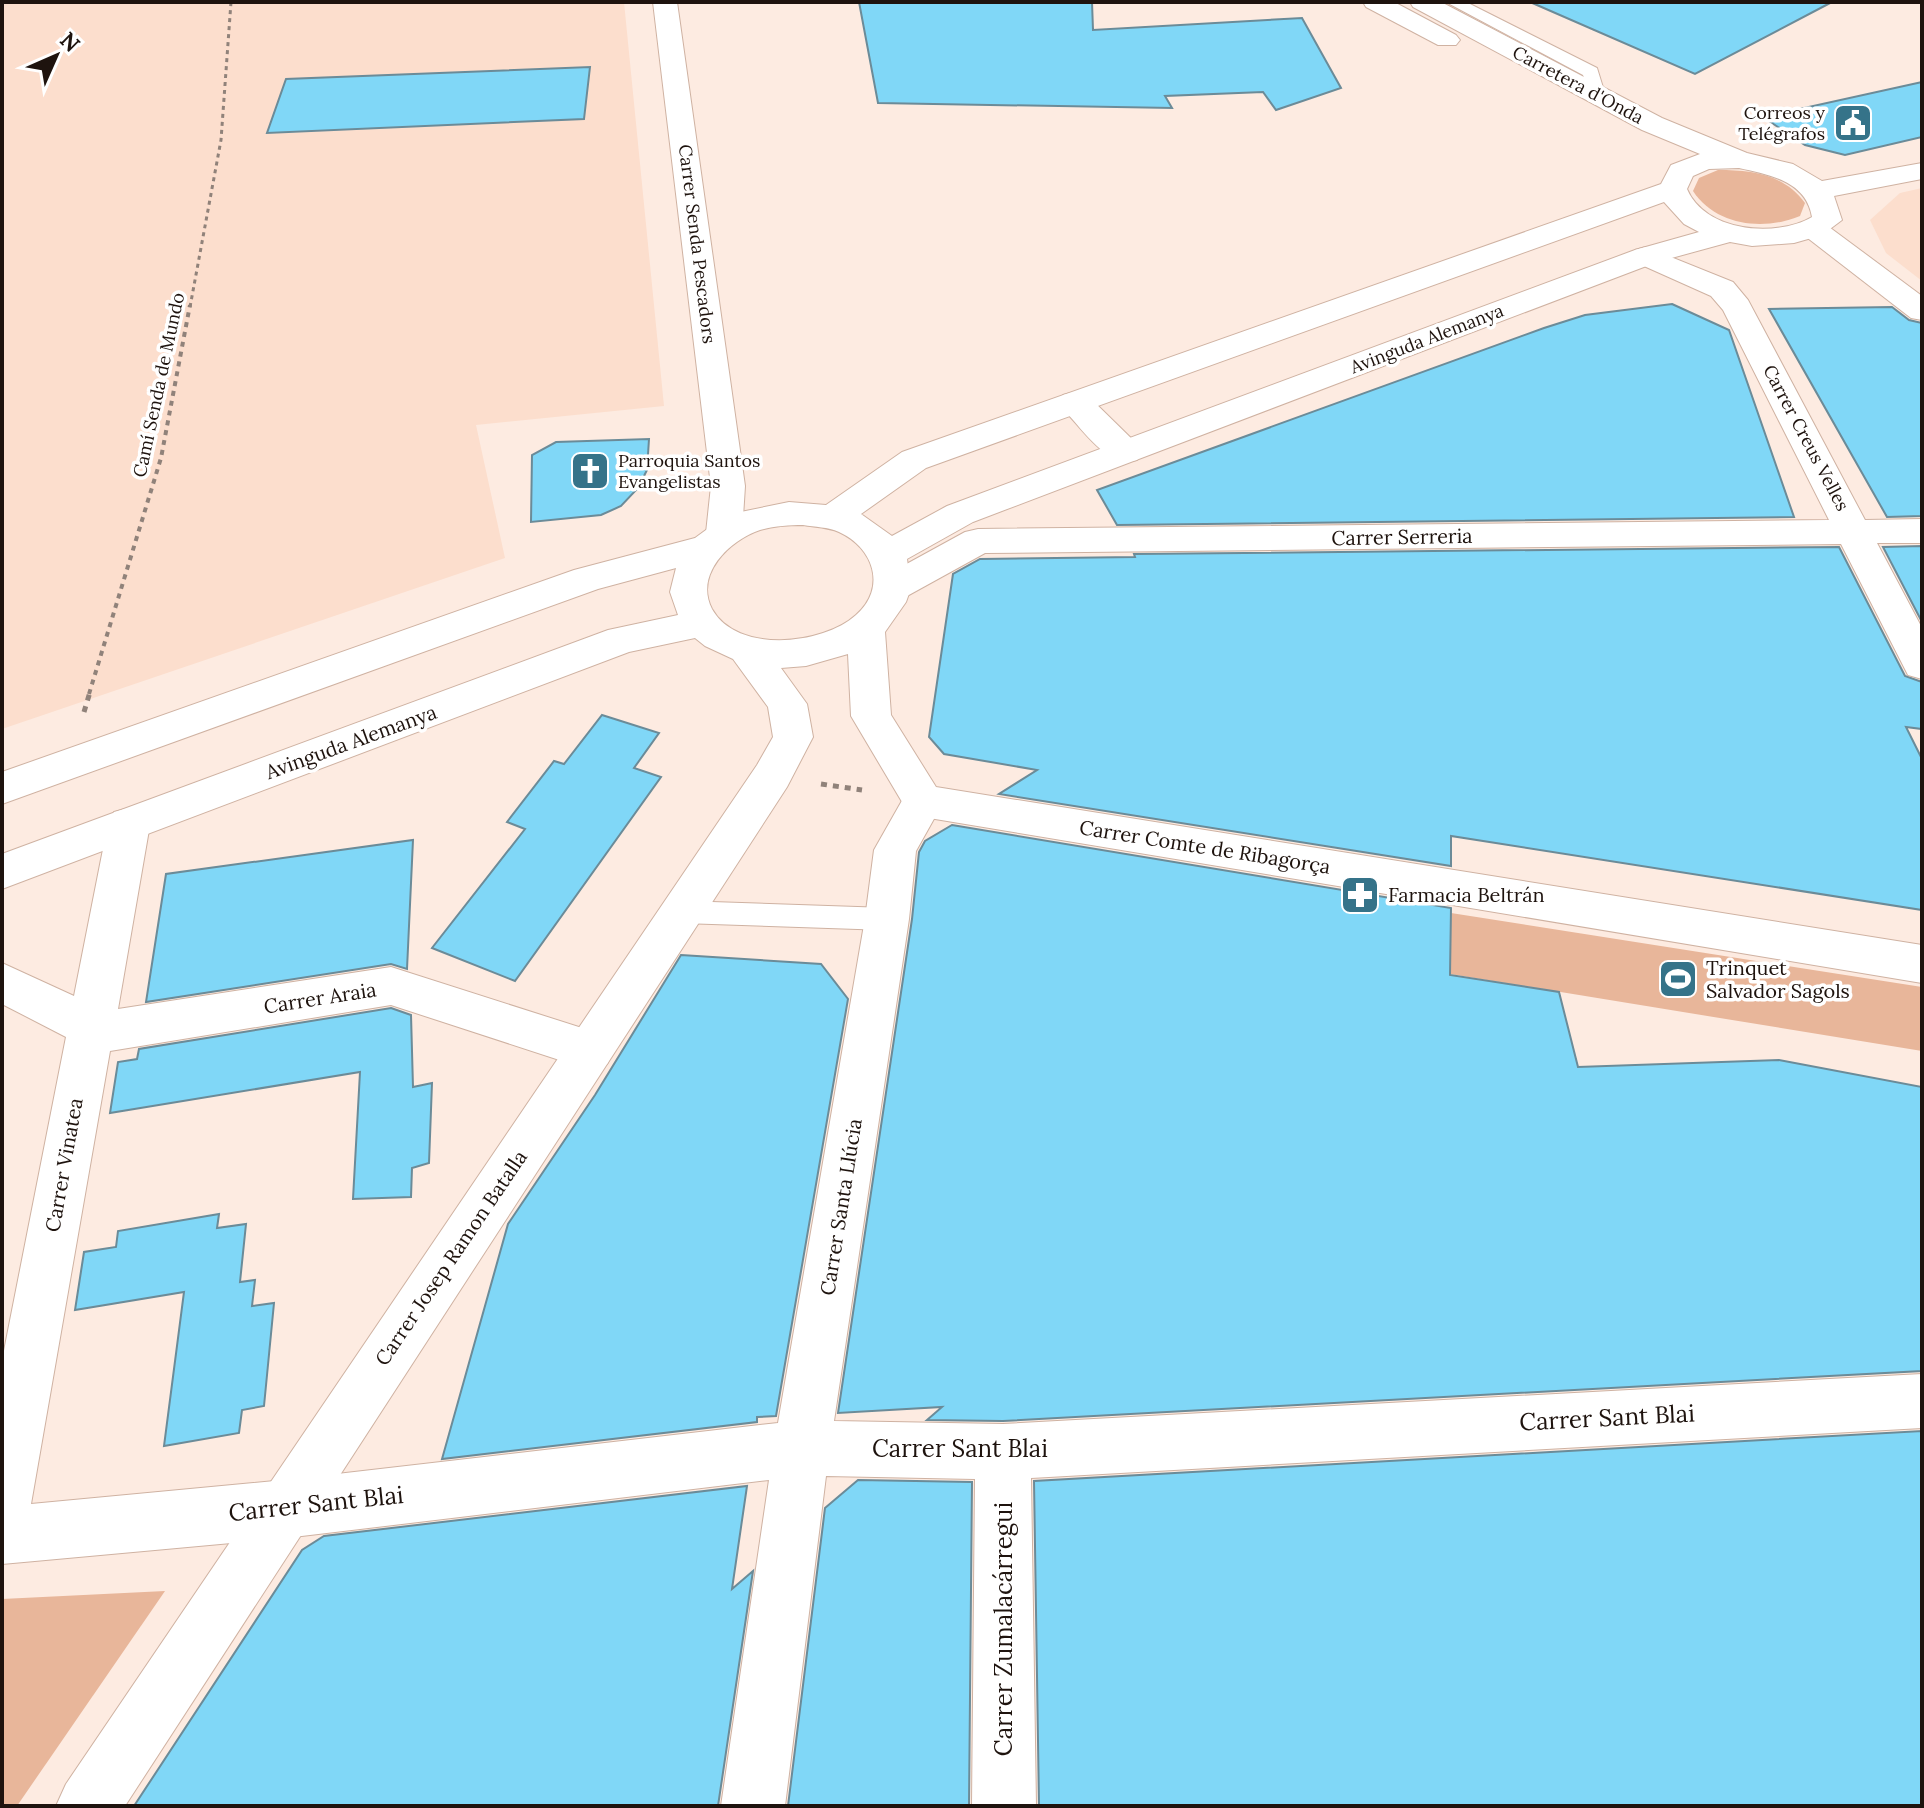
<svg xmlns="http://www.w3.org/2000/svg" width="1924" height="1808" font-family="Lora,serif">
<rect width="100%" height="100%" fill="#fdebe1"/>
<g fill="#fcdecd">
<polygon points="2,2 624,2 664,406 476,425 505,558 2,729"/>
<polygon points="1922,188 1922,281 1886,253 1870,220 1900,193"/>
</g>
<g fill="#e8b69a">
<path d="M1718,170C1752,170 1784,174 1805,203L1800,216C1764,231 1716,226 1693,191L1699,178Z"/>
<polygon points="1451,913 1922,987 1922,1051 1450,974"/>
<polygon points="165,1591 17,1806 2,1806 2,1599"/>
</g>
<g fill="#80d7f7" stroke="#6b8b98" stroke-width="2">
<polygon points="859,2 1092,2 1093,30 1302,18 1341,88 1276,110 1263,92 1165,96 1172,108 878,103"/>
<polygon points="1530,2 1832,2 1695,74"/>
<polygon points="590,67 584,119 267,133 286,79"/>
<polygon points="1922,82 1922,137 1845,155 1805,145 1763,117"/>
<polygon points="1672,304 1729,330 1794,517 1117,525 1097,490 1544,328 1585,315"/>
<polygon points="1892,307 1909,320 1922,323 1922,516 1887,517 1769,309"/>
<polygon points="649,439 647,470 638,488 621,506 601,515 531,522 532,455 556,442"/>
<polygon points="1922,546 1922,622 1883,547"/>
<polygon points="1839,547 1905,676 1922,682 1922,729 1906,727 1922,759 1922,910 1451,836 1451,866 999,794 1037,770 944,754 929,737 953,574 980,559 1135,557 1134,554"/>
<polygon points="602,715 659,733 634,768 661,777 515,981 432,948 525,829 507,822 554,761 564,764"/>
<polygon points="952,825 1451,908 1450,975 1559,992 1578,1067 1779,1060 1922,1087 1922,1371 1003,1421 927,1420 942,1407 838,1413 912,919 919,852 925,841"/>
<polygon points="413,840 407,969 391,964 146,1002 166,874"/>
<polygon points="681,955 821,964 848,999 776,1416 757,1417 757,1422 442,1459 508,1224 595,1095"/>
<polygon points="391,1008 411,1015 413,1087 432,1083 429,1163 412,1168 411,1197 353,1199 360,1072 110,1113 118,1062 137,1059 139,1049"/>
<polygon points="219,1214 217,1228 246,1224 240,1282 255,1280 252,1306 274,1303 264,1406 242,1410 239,1433 164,1446 184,1292 75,1310 84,1252 116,1247 118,1231"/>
<polygon points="1922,1431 1922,1806 1039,1806 1034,1481"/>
<polygon points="858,1480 972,1482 969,1806 788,1806 825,1508"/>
<polygon points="747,1486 732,1589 753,1571 718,1806 134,1806 302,1550 324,1536"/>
</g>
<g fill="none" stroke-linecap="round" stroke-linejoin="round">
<defs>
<g id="lane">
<polygon points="1446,2 1466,2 1597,68 1605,94 1603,98 1591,98 1583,75"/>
<polygon points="682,901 887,908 897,911 901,919 897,927 887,930 682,923 672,920 668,912 672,904"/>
</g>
<g id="street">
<polygon points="653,2 677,2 745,486 742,533 737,541 724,545 711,541 706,533 711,486"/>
<polygon points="1815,221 1825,224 1922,296 1922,320 1911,318 1805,236 1800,230 1805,224"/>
<polygon points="1646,247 1733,282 1748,300 1865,520 1922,519 1922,543 1877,543 1922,628 1922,679 1908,675 1841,544 985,553 907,596 894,600 881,596 875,587 881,578 965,532 978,529 1829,520 1723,310 1711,296 1635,262 1631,256 1635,250"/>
<path d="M1075,392L1087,395L1137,444L1142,452L1137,460C1106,468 1083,429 1063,409L1058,402L1063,395Z"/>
<polygon points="923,785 938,790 944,801 916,851 909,919 834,1421 1003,1424 1922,1374 1922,1428 1031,1478 1036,1806 972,1806 975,1479 826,1476 785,1806 721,1806 769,1480 285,1538 2,1564 2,1361 66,1037 2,1004 2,963 74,996 108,824 114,812 129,808 144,812 150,824 118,1009 391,967 607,1036 614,1050 607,1064 590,1070 391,1005 110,1051 31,1504 285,1480 778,1423 865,919 874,850 908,790"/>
</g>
<g id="secondary">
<polygon points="1363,2 1394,2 1456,35 1460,40 1456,45 1438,45 1366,7"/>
<path d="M1410,2H1441L1662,118L1747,153L1793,164L1822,181L1922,163V179L1834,196L1842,220L1822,235L1794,243L1752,246L1730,242L1657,262L973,522L907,559L911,588L906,602L885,632L891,715L936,787L1922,945V983L923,817L908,812L851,716L848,654L806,666L781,668L807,704L813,737L787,787L125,1806H56L66,1784L757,765L773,737L768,707L733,659L705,646L695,638L629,652L2,889V854L608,630L678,615L670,592L676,568L598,589L2,804V772L574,570L695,538L721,519L736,513L789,502L826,505L902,452L1661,184L1671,165L1700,154L1642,130L1413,7ZM1739,168C1770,175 1806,181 1812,217C1776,238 1705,232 1687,189L1693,176L1709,169ZM1664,202L1684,224L1699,232L1635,250L947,506L892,536L861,514L926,468ZM803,525C815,527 828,527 839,532C874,548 887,588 856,615C823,645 737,654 712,609C694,574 730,540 760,530C774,526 789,525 803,525Z"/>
</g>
</defs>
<use href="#lane" stroke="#cfb2a2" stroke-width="2"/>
<use href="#street" stroke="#cfb2a2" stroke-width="2"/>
<use href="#secondary" stroke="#cfb2a2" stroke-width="2"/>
<polyline stroke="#90827a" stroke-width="3" stroke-dasharray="4 4" stroke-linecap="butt" points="190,307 221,140 231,2"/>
<polyline stroke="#90827a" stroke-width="4" stroke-dasharray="5 5" stroke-linecap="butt" points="89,694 161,458 190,305"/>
<g stroke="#90827a" stroke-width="5" stroke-dasharray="6 6" stroke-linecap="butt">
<polyline points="84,712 90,692"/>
<polyline points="821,784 862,790"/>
</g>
<use href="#lane" fill="#fff" fill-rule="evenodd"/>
<use href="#street" fill="#fff" fill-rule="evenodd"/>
<use href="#secondary" fill="#fff" fill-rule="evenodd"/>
</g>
<defs>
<symbol id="civic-square" viewBox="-11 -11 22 22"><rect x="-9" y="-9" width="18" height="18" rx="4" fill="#357389" stroke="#fff"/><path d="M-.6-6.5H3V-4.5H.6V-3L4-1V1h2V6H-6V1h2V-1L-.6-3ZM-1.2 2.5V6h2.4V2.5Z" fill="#fff"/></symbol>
<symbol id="church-square" viewBox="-11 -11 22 22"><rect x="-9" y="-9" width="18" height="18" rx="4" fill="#357389" stroke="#fff"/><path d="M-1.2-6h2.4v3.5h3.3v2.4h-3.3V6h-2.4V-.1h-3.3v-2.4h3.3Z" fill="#fff"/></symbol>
<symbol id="pharmacy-square" viewBox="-11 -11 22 22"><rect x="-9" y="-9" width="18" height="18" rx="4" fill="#357389" stroke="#fff"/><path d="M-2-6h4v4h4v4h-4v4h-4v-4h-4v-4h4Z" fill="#fff"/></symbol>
<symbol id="stadium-square" viewBox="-11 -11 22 22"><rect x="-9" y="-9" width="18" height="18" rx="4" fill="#357389" stroke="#fff"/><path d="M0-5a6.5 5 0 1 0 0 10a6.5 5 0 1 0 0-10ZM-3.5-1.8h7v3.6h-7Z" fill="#fff"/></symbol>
</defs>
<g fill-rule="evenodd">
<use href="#civic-square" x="1831" y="101" width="44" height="44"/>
<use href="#church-square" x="568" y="449" width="44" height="44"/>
<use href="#pharmacy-square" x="1338" y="873" width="44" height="44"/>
<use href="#stadium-square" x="1656" y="957" width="44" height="44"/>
</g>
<g text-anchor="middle" stroke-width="7" stroke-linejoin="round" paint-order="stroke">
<g font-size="18" fill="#1e130e" stroke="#fff">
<text transform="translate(1578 85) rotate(28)" y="6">Carretera d'Onda</text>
<text transform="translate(697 244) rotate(83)" y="6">Carrer Senda Pescadors</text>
<text transform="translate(1427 339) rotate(-21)" y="6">Avinguda Alemanya</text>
<text transform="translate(159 385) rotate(-78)" y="6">Camí Senda de Mundo</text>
<text transform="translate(1806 438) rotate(62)" y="6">Carrer Creus Velles</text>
</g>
<g font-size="18" fill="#1e130e" stroke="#fff" text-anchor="end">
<text x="1825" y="119">Correos y<tspan x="1825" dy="21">Telégrafos</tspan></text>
<text x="618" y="467" text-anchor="start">Parroquia Santos<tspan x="618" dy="21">Evangelistas</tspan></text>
</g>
<g font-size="20" fill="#1e130e" stroke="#fff">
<text transform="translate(1402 537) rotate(-1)" y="7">Carrer Serreria</text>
<text transform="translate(351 742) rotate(-20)" y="7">Avinguda Alemanya</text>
<text transform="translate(1205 847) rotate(9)" y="7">Carrer Comte de Ribagorça</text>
<text transform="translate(320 998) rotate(-9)" y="7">Carrer Araia</text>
<text transform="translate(64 1165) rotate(-80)" y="7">Carrer Vinatea</text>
<text transform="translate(841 1207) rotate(-81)" y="7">Carrer Santa Llúcia</text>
<text transform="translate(451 1258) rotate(-56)" y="7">Carrer Josep Ramon Batalla</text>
</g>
<g font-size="20" fill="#1e130e" stroke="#fff" text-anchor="start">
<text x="1388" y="902">Farmacia Beltrán</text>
<text x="1706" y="975">Trinquet<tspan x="1706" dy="23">Salvador Sagols</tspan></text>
</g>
<g font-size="24" fill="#1e130e" stroke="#fff">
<text transform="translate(1607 1418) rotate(-3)" y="8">Carrer Sant Blai</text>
<text x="960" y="1457">Carrer Sant Blai</text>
<text transform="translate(316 1504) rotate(-6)" y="8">Carrer Sant Blai</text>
<text transform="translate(1004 1629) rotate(-90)" y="8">Carrer Zumalacárregui</text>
</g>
</g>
<rect width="1924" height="1808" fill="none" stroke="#1e130e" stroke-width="8"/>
<g transform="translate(56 56) rotate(45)" stroke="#ffffff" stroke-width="6" paint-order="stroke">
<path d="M0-6L14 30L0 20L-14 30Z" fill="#1e130e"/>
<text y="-12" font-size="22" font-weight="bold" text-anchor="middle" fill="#1e130e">N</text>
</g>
</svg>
